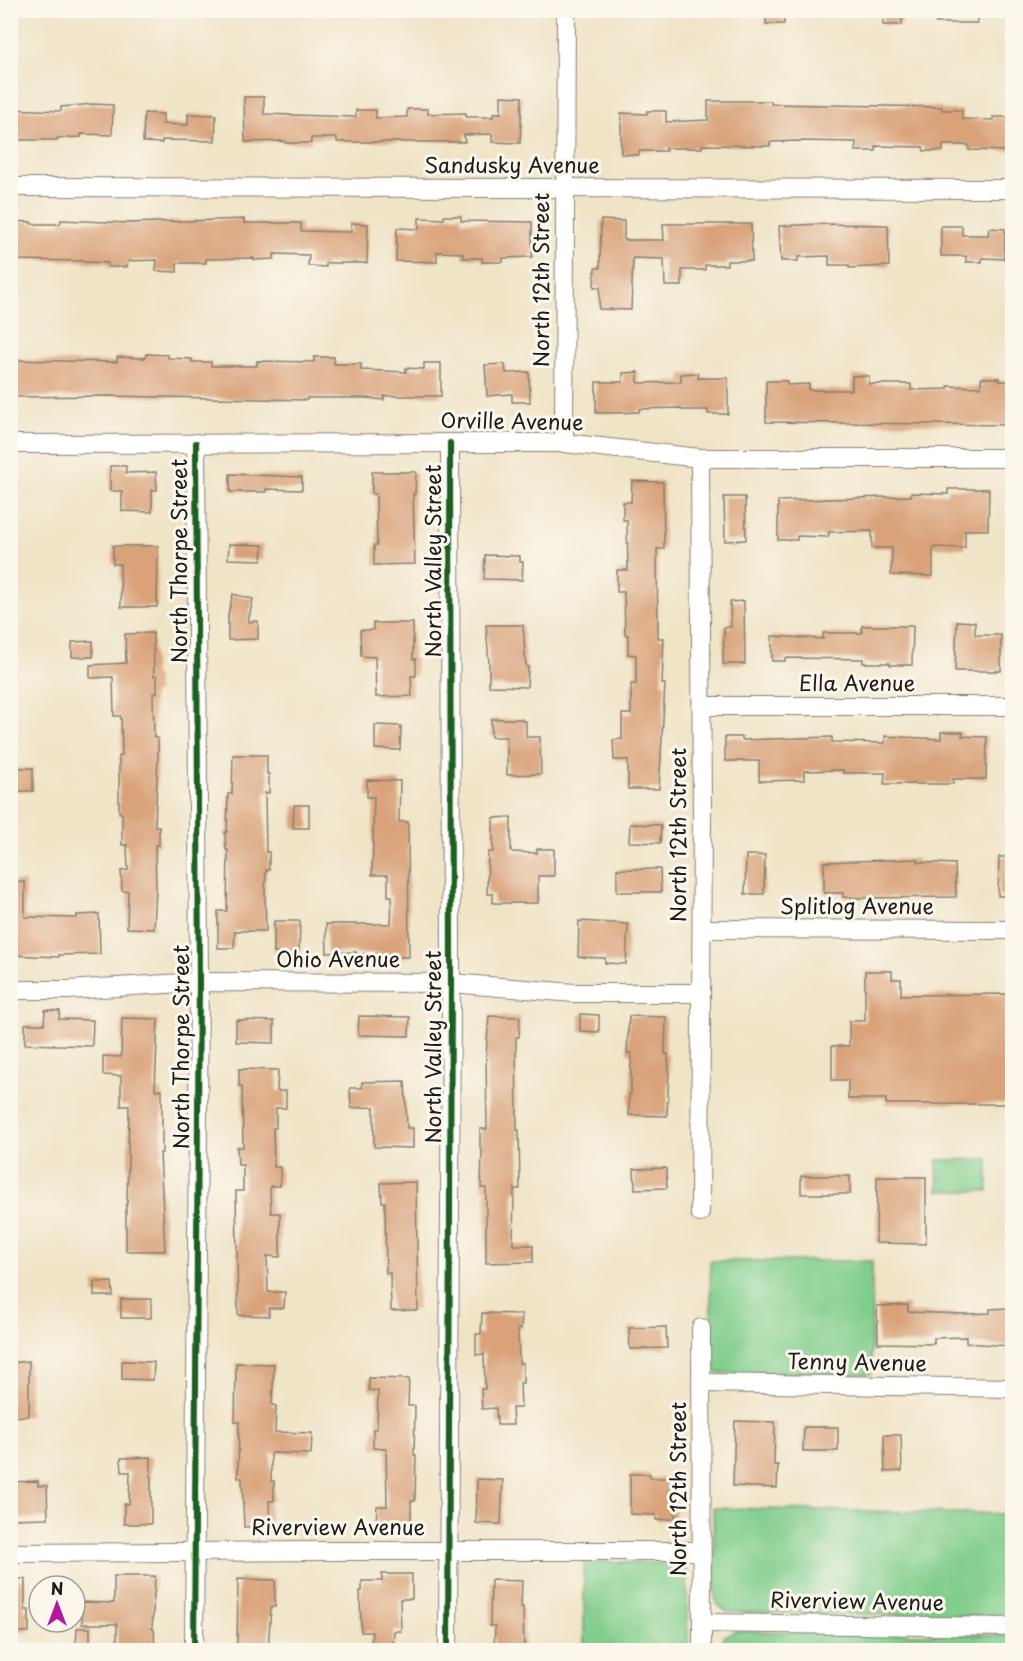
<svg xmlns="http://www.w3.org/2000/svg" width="1023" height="1661" font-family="'Playpen Sans',sans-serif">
<rect width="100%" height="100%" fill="#fbf7ec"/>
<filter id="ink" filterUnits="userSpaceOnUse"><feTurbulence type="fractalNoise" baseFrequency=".0167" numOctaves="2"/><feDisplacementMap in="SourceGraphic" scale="12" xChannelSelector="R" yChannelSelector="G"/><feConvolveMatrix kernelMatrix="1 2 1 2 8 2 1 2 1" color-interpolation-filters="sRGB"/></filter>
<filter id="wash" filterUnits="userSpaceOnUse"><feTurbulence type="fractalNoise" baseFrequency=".008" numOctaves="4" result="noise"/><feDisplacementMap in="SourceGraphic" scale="24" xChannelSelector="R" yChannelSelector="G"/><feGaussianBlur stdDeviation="1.35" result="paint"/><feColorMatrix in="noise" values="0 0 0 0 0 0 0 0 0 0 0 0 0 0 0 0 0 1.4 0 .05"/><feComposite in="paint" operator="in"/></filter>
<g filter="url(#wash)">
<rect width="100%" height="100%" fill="#f0e4c7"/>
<g fill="#81ce8c" stroke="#4e7554" stroke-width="1.5">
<polygon points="988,1159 988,1191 938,1191 937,1160"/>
<polygon points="710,1261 872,1261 871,1374 717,1373 712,1363"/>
<polygon points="713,1508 1012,1514 1012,1617 727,1612 718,1605 715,1598"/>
<polygon points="584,1561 680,1564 687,1571 688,1650 584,1650"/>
<polygon points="736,1631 1012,1635 1012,1650 718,1650 725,1636"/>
</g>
<g id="blocks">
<g fill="#d9a279">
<rect x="766" y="10" width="18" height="14"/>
<rect x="883" y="10" width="19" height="15"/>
<rect x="936" y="10" width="41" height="13"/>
<polygon points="501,96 522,97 520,143 492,142 492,134 464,135 465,142 337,142 337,138 311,138 311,143 285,143 285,141 245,142 244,97 264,97 264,114 356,117 356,110 376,110 376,118 407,117 407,109 428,109 428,114 466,113 466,117 493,117 493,113 501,113"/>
<polygon points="708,101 771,101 771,104 942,107 942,110 962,110 962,119 993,120 993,117 1012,117 1012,151 969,150 969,145 943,145 943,151 924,151 923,147 876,146 876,151 855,151 856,142 798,141 770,142 770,146 702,145 702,148 666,148 666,151 639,151 639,155 621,154 621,113 647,114 647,111 666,111 666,122 708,120"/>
<polygon points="93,104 113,105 112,135 81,134 81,137 57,138 57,140 10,140 10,109 61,111 61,107"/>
<polygon points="144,113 163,114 163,124 188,125 188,114 216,115 215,141 162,140 162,143 143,142"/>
<polygon points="444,216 461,216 461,221 532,222 532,257 503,258 503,262 482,262 482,258 463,258 463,253 437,252 437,262 396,261 397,228 419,229 419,218 444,219"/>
<polygon points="244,219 244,223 301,223 301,231 351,232 351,223 368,224 367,263 326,263 326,267 308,266 309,255 274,254 274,259 254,260 254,258 206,259 206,263 177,263 177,272 156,271 157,260 128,261 127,267 108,267 108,263 85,262 85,261 11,260 12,221 31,222 31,224 60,224 61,220 128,223"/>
<polygon points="601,220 624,221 624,240 664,240 663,224 751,224 752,261 727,261 727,265 705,265 705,270 682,270 682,286 665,286 664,259 633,258 631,310 599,309 600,287 594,287 595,268 600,268"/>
<polygon points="820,224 888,225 889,266 849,268 849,265 829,265 829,256 798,257 798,261 781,261 779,226"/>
<polygon points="941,226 962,226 962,235 988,235 989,228 1005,229 1004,259 982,258 982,262 966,262 966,256 941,256"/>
<polygon points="146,354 168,355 168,358 192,359 192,362 211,362 211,366 257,366 257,361 314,362 314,357 334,357 334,364 361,364 361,370 406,372 406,368 424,369 424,363 441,363 441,396 384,396 384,400 366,398 307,398 307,400 109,396 10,397 10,360 117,362 117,357 145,358"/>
<polygon points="505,364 506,373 529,372 530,402 512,402 512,394 487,396 485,365"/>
<polygon points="638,372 638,383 681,382 681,374 698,373 698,378 728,378 728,414 708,414 708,410 681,410 681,408 639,409 639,412 614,413 596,413 596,382 623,382 623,373"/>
<polygon points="852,376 869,376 869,384 911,384 911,390 948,389 948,386 981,387 981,378 999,378 999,381 1012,381 1012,425 766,422 766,381 787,381 787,385 809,384 809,390 852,390"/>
<polygon points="110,466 126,466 126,473 156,472 157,490 152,490 152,512 122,511 122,491 110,491"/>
<polygon points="372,472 416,472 415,494 413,494 415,564 374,565 374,545 377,545 376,494 372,494"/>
<polygon points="230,474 302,477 302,490 266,489 266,492 230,492"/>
<polygon points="632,481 663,482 664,549 657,549 658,638 664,638 662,684 665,684 659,789 628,789 628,760 614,760 613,740 622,739 622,714 631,714 631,684 636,684 636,655 628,654 628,635 625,635 624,592 617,592 617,570 628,570 627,520 623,520 623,502 631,502"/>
<polygon points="948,489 989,489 988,530 965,530 965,548 933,547 933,576 891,575 892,548 872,548 872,531 829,532 828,537 797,536 797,540 778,540 778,501 911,496 911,493 948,494"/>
<polygon points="724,497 745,497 746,540 725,541"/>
<polygon points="229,544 263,545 262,560 228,559"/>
<polygon points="113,546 158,546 157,607 121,607 120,564 113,564"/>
<polygon points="485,555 520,556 520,562 523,562 522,580 484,579"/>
<polygon points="233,594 253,599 248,622 258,621 258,639 228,640 228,614"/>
<polygon points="744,601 745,664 723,664 724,627 731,627 730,602"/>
<polygon points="957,621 975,622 975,635 1001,635 1001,671 955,671"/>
<polygon points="373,623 413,623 413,659 416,659 416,676 411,676 412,696 376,697 375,657 361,656 360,630 373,630"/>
<polygon points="486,625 523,625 526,667 528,667 527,687 489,686 489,664"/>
<polygon points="862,626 913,626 912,665 890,665 890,663 863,663 863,659 785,658 785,661 772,661 772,636 823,639 823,633 862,633"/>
<polygon points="153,633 154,676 157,676 157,693 153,693 154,738 158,738 158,757 155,826 159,826 159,845 155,845 156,889 154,929 127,928 128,891 122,891 121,871 128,870 127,845 122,845 122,813 119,813 119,756 122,756 121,716 114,716 113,677 90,678 90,665 126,663 125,634"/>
<polygon points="93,641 93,657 72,657 72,642"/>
<polygon points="491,719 522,719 522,721 526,721 526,737 540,737 541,774 507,775 507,737 491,737"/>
<polygon points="375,725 401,726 400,750 375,749"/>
<polygon points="941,732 963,732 962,736 987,737 986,779 953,779 953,784 884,784 885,773 843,773 843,770 804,771 804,780 759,781 759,761 725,761 725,737 742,737 742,740 832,737 832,742 885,743 885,736 941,739"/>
<polygon points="233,755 267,755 267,774 269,774 269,793 265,793 266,852 269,852 269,870 266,870 265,894 266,931 235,931 234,948 218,948 218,911 227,911 228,850 226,850 225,832 227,832 228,794 232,794"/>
<rect x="10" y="768" width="23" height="23"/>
<polygon points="367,780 400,781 399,822 408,822 409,957 391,957 391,954 356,954 356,952 327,953 326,924 391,924 392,896 388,896 388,875 372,875 374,797 367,797"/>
<polygon points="294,805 309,805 309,828 293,828"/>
<polygon points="511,817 511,852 537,853 537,849 554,849 554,876 538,876 538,903 493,903 493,894 487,894 488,852 493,852 493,818"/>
<polygon points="630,824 661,825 660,843 629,842"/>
<polygon points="746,855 765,855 764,894 745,894"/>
<polygon points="999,857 1012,857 1012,896 998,896"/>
<polygon points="918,859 918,862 955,864 956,897 860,898 843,897 843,893 824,893 824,862"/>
<polygon points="617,869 660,869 661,892 617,892"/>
<polygon points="10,882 25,882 25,917 77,918 77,915 99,914 100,954 59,955 59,957 10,955"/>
<polygon points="274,921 300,921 299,953 274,953"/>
<polygon points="579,921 628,924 626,964 605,963 605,958 578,957"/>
<polygon points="865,971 892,971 892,979 901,979 901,995 1012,994 1011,1104 886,1104 886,1099 848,1099 848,1080 832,1080 832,1046 849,1046 849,1021 865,1021"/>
<polygon points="45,1010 60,1011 59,1019 93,1020 92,1046 25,1044 25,1024 44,1024"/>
<polygon points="580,1014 599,1015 599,1032 580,1031"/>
<polygon points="359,1016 410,1017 409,1036 358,1035"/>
<polygon points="489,1016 520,1017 519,1037 516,1037 517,1130 519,1130 520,1189 514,1189 513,1245 533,1245 533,1262 486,1263 486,1188 481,1188 482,1148 480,1148 480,1129 487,1129 486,1055"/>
<polygon points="629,1016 666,1017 665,1054 668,1054 669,1070 667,1116 629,1115 629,1094 631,1094 631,1053 627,1053"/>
<polygon points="122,1018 158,1019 155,1090 162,1090 162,1153 160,1153 165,1251 126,1251 126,1204 127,1204 129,1106 121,1106 121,1076 103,1075 103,1056 121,1057"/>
<polygon points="236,1020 274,1021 274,1043 236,1042"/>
<polygon points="239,1069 278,1070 277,1091 286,1091 286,1108 276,1108 276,1128 273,1128 274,1167 280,1167 280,1186 270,1186 271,1213 280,1213 280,1257 267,1256 268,1292 285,1292 284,1308 269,1308 269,1316 238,1315 236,1191 243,1191 243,1165 238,1165 237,1147 243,1147 242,1086 239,1086"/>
<polygon points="405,1081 407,1128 413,1128 413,1148 374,1147 374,1107 351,1108 350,1088 362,1088 362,1082"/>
<polygon points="666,1168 667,1188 635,1189 634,1169"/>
<rect x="801" y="1176" width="49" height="18"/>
<polygon points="877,1177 926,1177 926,1244 876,1243"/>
<polygon points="416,1182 418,1310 391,1311 390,1273 386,1273 385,1202 382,1202 381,1183"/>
<polygon points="94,1282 112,1282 113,1296 94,1296"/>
<rect x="121" y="1299" width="30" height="19"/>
<polygon points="908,1305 908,1312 966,1314 990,1313 990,1309 1009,1308 1009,1346 966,1343 966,1337 934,1338 934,1344 878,1343 877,1306"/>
<polygon points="482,1313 522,1314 521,1329 518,1329 519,1363 523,1363 523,1383 520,1383 521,1408 512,1408 513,1425 497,1425 496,1408 482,1409 481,1389 485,1389 484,1354 476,1355 476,1334 481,1334"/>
<polygon points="666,1327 667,1348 630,1349 629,1328"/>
<polygon points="29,1361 29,1416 10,1417 10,1363"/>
<polygon points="122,1361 154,1362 153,1380 122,1379"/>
<polygon points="236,1363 274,1364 272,1405 276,1406 275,1432 312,1433 311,1454 271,1453 271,1481 274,1481 274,1501 269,1501 270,1526 244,1527 242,1478 238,1478 239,1422 235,1422"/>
<polygon points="369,1378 409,1379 408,1406 415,1406 414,1455 416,1455 415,1501 411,1501 411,1524 376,1523 377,1506 387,1506 386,1449 373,1448 373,1429 377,1429 378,1391 369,1390"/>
<polygon points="735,1421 775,1422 774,1465 778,1465 777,1488 733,1486"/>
<polygon points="804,1427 838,1427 838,1451 803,1451"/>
<polygon points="884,1435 901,1435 902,1471 885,1472"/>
<polygon points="151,1457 151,1524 124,1524 124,1504 129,1504 130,1472 122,1472 121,1458"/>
<polygon points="630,1474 650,1474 650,1478 674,1478 675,1519 656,1520 656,1515 630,1514"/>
<polygon points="477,1479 503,1480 501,1524 476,1523"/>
<polygon points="38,1481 38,1486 47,1486 48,1518 10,1519 10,1482"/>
<polygon points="382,1574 412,1574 412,1599 400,1599 401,1631 394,1631 393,1650 371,1650 372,1632 361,1632 360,1591 362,1591 362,1581 382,1581"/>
<polygon points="114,1576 155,1576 152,1629 154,1629 155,1650 117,1650 117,1624 82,1624 82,1602 114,1603"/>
<polygon points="10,1579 25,1579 25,1610 29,1610 29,1632 10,1632"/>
<polygon points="238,1579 275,1580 275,1607 271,1607 268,1650 237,1650"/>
<polygon points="491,1580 522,1581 521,1607 523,1607 524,1650 494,1650 495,1626 490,1626"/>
<polygon points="77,1628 90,1628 90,1646 76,1646"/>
</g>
</g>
</g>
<g filter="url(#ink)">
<use href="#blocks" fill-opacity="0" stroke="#868072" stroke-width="1.5"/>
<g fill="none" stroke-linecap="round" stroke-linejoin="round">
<defs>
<g id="minor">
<polyline points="10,187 1012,189"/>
<polyline points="564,443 566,10"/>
<polyline points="10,444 564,443 700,458 1012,458"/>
<polyline points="702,706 1012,706"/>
<polyline points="702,929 1012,930"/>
<polyline points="10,990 67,990 199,982 451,983 574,993 700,993"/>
<polyline points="700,1213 702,814 700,458"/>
<polyline points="701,1328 702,1650"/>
<polyline points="701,1383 1012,1388"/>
<polyline points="10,1553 323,1551 701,1551"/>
<polyline points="702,1623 1012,1627"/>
<polyline points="194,1650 199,982 196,443"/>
<polyline points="448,1650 451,983 450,443"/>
</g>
</defs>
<use href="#minor" stroke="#868072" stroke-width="20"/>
<use href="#minor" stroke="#fff" stroke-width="18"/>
<defs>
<g id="cycleway">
<polyline points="194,1650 199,982 196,443"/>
<polyline points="448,1650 451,983 450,443"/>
</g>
</defs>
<use href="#cycleway" stroke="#fbf7ec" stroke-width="10"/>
<use href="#cycleway" stroke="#1b5e20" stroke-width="6"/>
</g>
</g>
<g text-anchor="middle" stroke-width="6" stroke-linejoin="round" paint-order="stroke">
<g font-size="21" fill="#1c1c1c" stroke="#fbf7ec">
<text x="512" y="173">Sandusky Avenue</text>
<text transform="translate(542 280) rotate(-90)" y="7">North 12th Street</text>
<text transform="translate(512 422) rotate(1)" y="7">Orville Avenue</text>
<text transform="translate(180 561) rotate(-90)" y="7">North Thorpe Street</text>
<text transform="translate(434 561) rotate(-90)" y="7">North Valley Street</text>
<text x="857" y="691">Ella Avenue</text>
<text transform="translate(679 835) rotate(-90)" y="7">North 12th Street</text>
<text x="857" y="914">Splitlog Avenue</text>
<text x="338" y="967">Ohio Avenue</text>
<text transform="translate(182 1047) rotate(-90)" y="7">North Thorpe Street</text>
<text transform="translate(434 1047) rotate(-90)" y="7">North Valley Street</text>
<text transform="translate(857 1363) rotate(1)" y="7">Tenny Avenue</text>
<text transform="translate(679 1489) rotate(-90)" y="7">North 12th Street</text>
<text x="338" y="1535">Riverview Avenue</text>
<text transform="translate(857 1602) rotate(1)" y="7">Riverview Avenue</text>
</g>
</g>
<rect width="1023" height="1661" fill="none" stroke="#fbf7ec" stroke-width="36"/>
<g transform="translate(57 1604)"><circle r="28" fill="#fbf7ec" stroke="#a29f99" stroke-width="1.5"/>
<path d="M0-4.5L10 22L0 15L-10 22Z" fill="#b5179e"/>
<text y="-9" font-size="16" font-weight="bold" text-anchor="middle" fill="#1c1c1c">N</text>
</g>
</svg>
